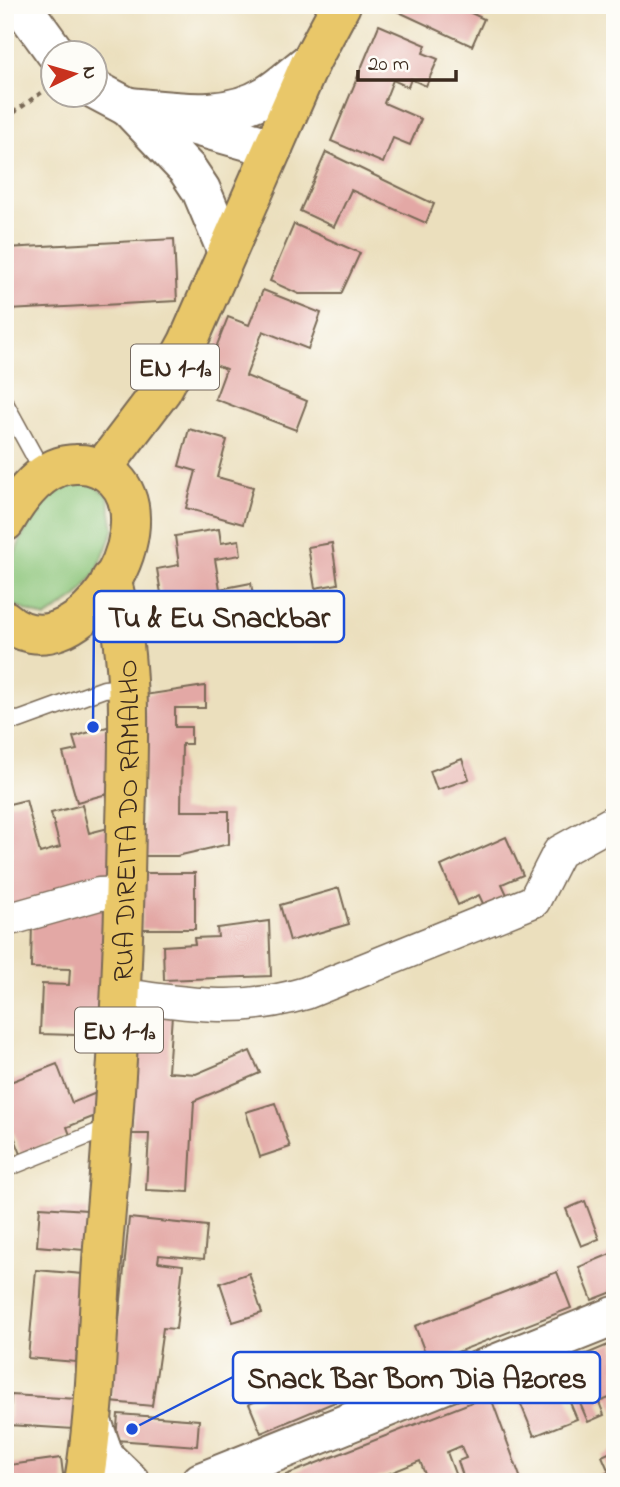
<svg xmlns="http://www.w3.org/2000/svg" width="620" height="1487" font-family="'Indie Flower',sans-serif">
<rect width="100%" height="100%" fill="#fdfcf7"/>
<filter id="ink" filterUnits="userSpaceOnUse"><feTurbulence type="fractalNoise" baseFrequency=".0143" numOctaves="2"/><feDisplacementMap in="SourceGraphic" scale="14" xChannelSelector="R" yChannelSelector="G"/><feConvolveMatrix kernelMatrix="1 2 1 2 8 2 1 2 1" color-interpolation-filters="sRGB"/></filter>
<filter id="wash" filterUnits="userSpaceOnUse"><feTurbulence type="fractalNoise" baseFrequency=".00686" numOctaves="4" result="noise"/><feDisplacementMap in="SourceGraphic" scale="28" xChannelSelector="R" yChannelSelector="G"/><feGaussianBlur stdDeviation="1.57" result="paint"/><feColorMatrix in="noise" values="0 0 0 0 0 0 0 0 0 0 0 0 0 0 0 0 0 1.4 0 .05"/><feComposite in="paint" operator="in"/></filter>
<g filter="url(#wash)">
<rect width="100%" height="100%" fill="#ebdfbd"/>
<path fill="#8ac478" stroke="#62774b" stroke-width="2" d="M65,482H89L108,496L114,529L97,571L78,596L45,618L13,605C0,560 33,508 65,482Z"/>
<g id="blocks">
<g fill="#e3a8a5">
<polygon points="384,5 454,5 484,19 472,46"/>
<polygon points="379,25 426,45 423,53 438,59 426,86 411,79 408,87 393,80 384,103 421,119 410,145 393,138 383,163 331,141"/>
<polygon points="326,152 434,204 426,223 351,190 334,227 300,211"/>
<polygon points="294,224 360,253 341,294 299,294 270,281"/>
<polygon points="174,239 177,301 9,310 6,248"/>
<polygon points="263,290 321,313 308,349 263,331 246,376 307,401 296,430 215,399 226,369 210,363 228,317 249,325"/>
<polygon points="189,429 227,440 217,477 253,487 243,524 186,508 196,471 179,466"/>
<polygon points="219,529 221,543 239,540 241,555 215,559 220,589 251,583 256,615 167,630 157,569 179,565 175,536"/>
<polygon points="332,543 338,584 315,588 308,547"/>
<polygon points="205,686 205,708 175,708 175,727 191,727 191,744 182,744 181,811 229,811 229,844 177,856 143,856 144,695"/>
<polygon points="117,724 111,793 77,802 63,753 77,750 73,737"/>
<polygon points="462,759 469,779 437,790 430,771"/>
<polygon points="26,800 40,853 60,847 51,813 82,805 89,833 112,827 113,882 5,908 5,858 12,856 5,829 5,805"/>
<polygon points="506,837 523,875 502,884 510,901 487,912 479,895 458,905 441,866"/>
<rect x="142" y="873" width="53" height="56"/>
<polygon points="339,888 349,924 290,941 280,905"/>
<polygon points="113,900 109,1036 40,1034 42,984 69,985 70,969 31,968 32,922"/>
<polygon points="269,921 271,976 164,980 163,946 195,944 194,938 218,937 217,928"/>
<polygon points="139,1013 172,1015 168,1072 196,1074 250,1051 260,1073 194,1101 189,1192 146,1190 149,1134 132,1134"/>
<polygon points="57,1064 72,1103 101,1091 103,1113 67,1127 70,1135 21,1154 5,1113 5,1084"/>
<polygon points="275,1103 290,1147 260,1157 246,1112"/>
<polygon points="585,1201 599,1239 581,1246 566,1209"/>
<polygon points="40,1207 87,1210 84,1250 37,1246"/>
<polygon points="129,1218 207,1226 204,1259 159,1255 158,1262 183,1265 176,1329 163,1328 152,1406 111,1402"/>
<polygon points="615,1252 615,1291 592,1300 579,1267"/>
<polygon points="36,1270 83,1274 76,1362 28,1358"/>
<polygon points="557,1272 571,1308 429,1363 415,1326"/>
<polygon points="249,1273 262,1313 233,1322 220,1283"/>
<polygon points="615,1342 615,1411 609,1398 599,1402 604,1415 588,1422 563,1364"/>
<polygon points="340,1366 352,1395 261,1433 249,1404"/>
<polygon points="555,1367 577,1419 534,1436 513,1385"/>
<polygon points="11,1395 77,1399 74,1429 9,1425"/>
<polygon points="490,1395 522,1482 465,1482 458,1461 466,1458 461,1446 447,1452 458,1482 415,1482 426,1477 420,1461 368,1482 268,1482"/>
<polygon points="118,1414 199,1420 197,1446 116,1440"/>
<polygon points="615,1450 615,1482 585,1482 609,1472 602,1456"/>
<polygon points="61,1458 64,1482 12,1482 9,1465"/>
</g>
</g>
</g>
<g filter="url(#ink)">
<use href="#blocks" fill-opacity="0" stroke="#796956" stroke-width="2"/>
<g fill="none" stroke-linecap="round" stroke-linejoin="round">
<defs>
<g id="service">
<polyline points="5,403 44,474"/>
<polyline points="5,719 19,720 104,689 127,687"/>
<polyline points="5,1169 113,1126"/>
</g>
<g id="minor">
<polyline points="14,918 99,894 125,893"/>
<path d="M120,995C191,1003 235,1014 306,993L534,901L559,852L615,821"/>
</g>
<g id="tertiary">
<polyline points="21,5 55,52"/>
<polyline points="94,89 128,107 273,148"/>
<path d="M128,107C176,111 225,121 267,95C283,85 296,72 311,61"/>
<polyline points="130,109 187,169 201,190 227,252"/>
<polyline points="94,1427 105,1458 130,1482"/>
<polyline points="201,1482 615,1316"/>
</g>
<g id="primary">
<polyline points="102,469 162,390 188,342 311,61 341,5"/>
<path d="M5,522C20,496 43,464 76,464C91,463 105,469 115,479C167,532 73,679 5,620"/>
<path id="s1" d="M84,1482C98,1399 97,1317 104,1234C116,1098 124,963 126,826C128,744 134,659 111,579"/>
</g>
</defs>
<use href="#service" stroke="#796956" stroke-width="19"/>
<use href="#minor" stroke="#796956" stroke-width="35"/>
<use href="#tertiary" stroke="#796956" stroke-width="42"/>
<use href="#primary" stroke="#796956" stroke-width="42"/>
<polyline stroke="#796956" stroke-width="4.5" stroke-dasharray="5 5" stroke-linecap="butt" points="5,119 49,87"/>
<use href="#service" stroke="#fff" stroke-width="16"/>
<use href="#minor" stroke="#fff" stroke-width="32"/>
<use href="#tertiary" stroke="#fff" stroke-width="38"/>
<use href="#primary" stroke="#e9c769" stroke-width="38"/>
</g>
</g>
<g text-anchor="middle" stroke-width="5" stroke-linejoin="round" paint-order="stroke">
<g fill="#fdfcf7" stroke="#75695f" stroke-width="2">
<rect x="131" y="344.5" width="88" height="45" rx="5"/>
<rect x="75" y="1007.5" width="88" height="45" rx="5"/>
</g>
<g font-size="26" font-weight="bold" fill="#3b2a1e">
<text x="175" y="376">EN 1-1ª</text>
<text x="119" y="1039">EN 1-1ª</text>
</g>
<g font-size="28" fill="#3b2a1e" stroke="#fdfcf7">
<text dy="10" stroke="none"><textPath href="#s1" startOffset="663">RUA DIREITA DO RAMALHO</textPath></text>
</g>
</g>
<path fill="none" stroke="#1d4ed8" stroke-width="2.5" d="M93 727L94 616M132 1429L233 1377"/>
<g fill="#1d4ed8" stroke="#fdfcf7" stroke-width="2.5">
<circle cx="93" cy="727" r="7"/>
<circle cx="132" cy="1429" r="7"/>
</g>
<g fill="#fdfcf7" stroke="#1d4ed8" stroke-width="2.5">
<rect x="94" y="591" width="250" height="51" rx="7"/>
<rect x="233" y="1352" width="367" height="51" rx="7"/>
</g>
<g font-size="30" text-anchor="middle" font-weight="bold" fill="#3b2a1e">
<text x="219" y="627">Tu &amp; Eu Snackbar</text>
<text x="417" y="1388">Snack Bar Bom Dia Azores</text>
</g>
<rect width="620" height="1487" fill="none" stroke="#fdfcf7" stroke-width="28"/>
<g transform="translate(74 74) rotate(85)"><circle r="33" fill="#fdfcf7" stroke="#afa8a0" stroke-width="2"/>
<path d="M0-5L12 26L0 18L-12 26Z" fill="#c8321e"/>
<text y="-10" font-size="19" font-weight="bold" text-anchor="middle" fill="#3b2a1e">N</text>
</g>
<path d="M358 70v10h98v-10" fill="none" stroke="#3b2a1e" stroke-width="3.5"/>
<text x="368" y="70" font-size="21" fill="#3b2a1e" stroke="#fdfcf7" stroke-width="5" paint-order="stroke">20 m</text>
</svg>
